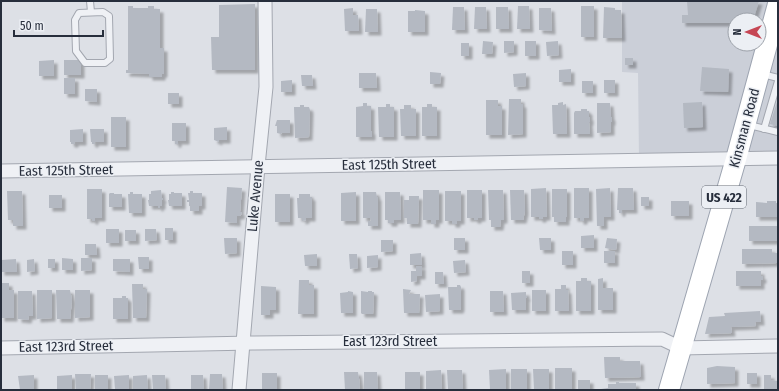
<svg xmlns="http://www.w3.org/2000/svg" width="779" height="391" font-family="'Fira Sans Condensed',sans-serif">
<defs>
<filter id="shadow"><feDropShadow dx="3.5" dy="3.5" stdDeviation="1" flood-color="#0004"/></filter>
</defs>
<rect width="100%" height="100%" fill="#dde0e6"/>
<path fill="#cbcfd8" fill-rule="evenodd" d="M622,1H778V158L639,160L638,73L622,72ZM735,20H759V44H735Z"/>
<g fill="#b4b9c2" filter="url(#shadow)">
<polygon points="687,1 759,1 753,20 735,20 735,23 682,23 682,15 688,15"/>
<polygon points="255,4 255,70 212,70 211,37 219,37 219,5"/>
<polygon points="128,6 133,6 133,8 148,8 148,6 154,6 154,9 160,9 160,48 164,48 164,74 162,74 162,77 149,77 149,74 126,73 126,70 128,70"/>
<polygon points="518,6 529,6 530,29 517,29"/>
<rect x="581" y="6" width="13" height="31"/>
<polygon points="453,7 464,7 465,30 452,30"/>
<polygon points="475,7 486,7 487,29 474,29"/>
<polygon points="496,7 508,7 509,29 496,29"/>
<polygon points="604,7 615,8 615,10 621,10 622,38 603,38"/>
<polygon points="353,8 353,15 358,15 359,31 345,31 344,9"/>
<polygon points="539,8 551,8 552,31 539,30"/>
<polygon points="366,9 377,9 378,32 365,32"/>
<polygon points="415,10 425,11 425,32 408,32 408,11 415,11"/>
<polygon points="483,41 493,42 492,54 482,54"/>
<polygon points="504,41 514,41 514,52 504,53"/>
<rect x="525" y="41" width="11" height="15"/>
<polygon points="558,41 559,55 547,56 546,42"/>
<rect x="461" y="43" width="8" height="13"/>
<rect x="625" y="58" width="8" height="7"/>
<polygon points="54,60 54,76 39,76 39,61"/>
<rect x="64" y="60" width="17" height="15"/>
<polygon points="702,67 729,69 728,92 700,91"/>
<polygon points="571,69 571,82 559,82 559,70"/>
<polygon points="430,72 441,73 440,84 430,84"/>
<polygon points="359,73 376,73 377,88 359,88"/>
<polygon points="526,73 526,86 514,87 513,74"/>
<polygon points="301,75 312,75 313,86 302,86"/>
<rect x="64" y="78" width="11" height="16"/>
<polygon points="292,80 292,92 281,92 281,81"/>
<rect x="604" y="80" width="11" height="13"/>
<rect x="582" y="81" width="11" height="12"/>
<polygon points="85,89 97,89 97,102 85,101"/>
<rect x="168" y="93" width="11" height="11"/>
<polygon points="509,99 521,99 521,104 523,104 523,134 508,135"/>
<polygon points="778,99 778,126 770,124"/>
<polygon points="486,100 498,100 498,106 502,106 502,135 486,135"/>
<polygon points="563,102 563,105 566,104 567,134 553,134 552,105 558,105 558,103"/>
<polygon points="702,102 703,127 684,128 683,103"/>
<polygon points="363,103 367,103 367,106 371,106 371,131 372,131 372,137 356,137 356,107 363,106"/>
<polygon points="597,103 610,103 611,117 612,117 612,122 611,122 611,132 597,133"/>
<polygon points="386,104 390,104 390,107 394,107 394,137 379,137 378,107 386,107"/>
<polygon points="427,104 432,104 432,107 437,107 437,136 422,136 422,107 427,107"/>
<polygon points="300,105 304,105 304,107 309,107 310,110 309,137 295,138 294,107 300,107"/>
<polygon points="404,105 411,105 411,109 416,109 416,136 401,136 400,109 404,109"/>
<polygon points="581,109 587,109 587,111 589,111 589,117 590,117 590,122 589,122 590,134 574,134 574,113 575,111 581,111"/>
<rect x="111" y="117" width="15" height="30"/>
<polygon points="277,120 290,120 290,133 282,133 281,134 277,133 277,126 275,126"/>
<polygon points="172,123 186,123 186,141 178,141 178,144 175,144 175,141 172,141"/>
<polygon points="227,127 227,140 219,140 219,142 214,140 214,128"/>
<polygon points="83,129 83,142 75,142 75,144 71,144 71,142 70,142 70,130"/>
<polygon points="90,129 104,129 104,142 95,142 95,144 92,144 92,142 91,142"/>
<polygon points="227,187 242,188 240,212 242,212 241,215 240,216 237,216 237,223 225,222"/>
<polygon points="546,188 547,217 543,217 543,219 539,219 539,217 531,217 531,189"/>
<polygon points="574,188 589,188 589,218 584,218 584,221 580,221 580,218 574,218"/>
<polygon points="610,188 611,217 604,217 604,226 597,226 596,189"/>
<polygon points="618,188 633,188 634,210 622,210 622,213 619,213 619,210 617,210"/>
<polygon points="87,189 102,189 102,218 95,218 95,221 92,221 92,219 87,219"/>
<polygon points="552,189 567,189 567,217 566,217 566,222 554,222 554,217 552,217"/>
<polygon points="161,190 162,198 163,198 163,200 162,200 162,206 160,206 160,208 158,208 158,206 149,206 148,200 149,200 149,194 151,194 151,191"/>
<polygon points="423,190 439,190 439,220 436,220 436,224 431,224 431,220 423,220"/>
<polygon points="467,190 482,190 482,218 478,218 478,220 474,220 474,218 467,218"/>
<polygon points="488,190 503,190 504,220 501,220 500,227 491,227 491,220 489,220"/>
<polygon points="510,190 524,190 525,211 523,220 511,220"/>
<polygon points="7,191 22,191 23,226 13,226 13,220 8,220"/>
<polygon points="190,191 193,191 193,193 202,193 202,206 199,206 199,211 190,211 190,206 189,206 189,202 187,202 187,200 189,200 188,193 190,193"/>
<polygon points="445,191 461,191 461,221 457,221 457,224 452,224 452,221 445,221"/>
<polygon points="130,192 133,192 133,194 142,194 142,213 129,213 128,194 130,194"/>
<polygon points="171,192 174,192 174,193 182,193 182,206 169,206 168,200 169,200 169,194 171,194"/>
<polygon points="356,192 356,221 341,221 341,193"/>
<polygon points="363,192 376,192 377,197 378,197 378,226 368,226 368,221 371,221 370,218 363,218"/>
<polygon points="385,192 400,192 401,220 394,220 394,223 388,223 388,220 385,220"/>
<polygon points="110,193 114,193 114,194 122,194 122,207 109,207 109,194"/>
<rect x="275" y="194" width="15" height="28"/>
<polygon points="299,194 310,194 310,197 312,197 312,218 306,218 306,220 302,221 302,218 298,218 297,198 299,198"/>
<rect x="49" y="195" width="13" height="13"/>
<polygon points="409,196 419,196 418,224 407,224 407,218 404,218 404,200 409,200"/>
<rect x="641" y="197" width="8" height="9"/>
<rect x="671" y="201" width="18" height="15"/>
<polygon points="767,201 776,201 776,203 778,203 778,217 756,217 756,202 767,203"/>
<rect x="749" y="226" width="29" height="15"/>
<rect x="165" y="228" width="8" height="12"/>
<rect x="106" y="229" width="13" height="14"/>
<polygon points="145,229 156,229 157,240 145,241"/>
<rect x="125" y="230" width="11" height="11"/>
<polygon points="594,235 594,248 581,248 581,236"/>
<polygon points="224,238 237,238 237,253 225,254"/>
<rect x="454" y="238" width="11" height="12"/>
<polygon points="539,238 551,238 551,250 540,250"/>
<polygon points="607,238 617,239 616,250 605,248"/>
<polygon points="381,240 393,240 393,251 381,252"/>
<polygon points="85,244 96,244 97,255 85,255"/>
<polygon points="742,249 772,249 772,253 777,253 777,263 742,264"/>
<rect x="562" y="251" width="11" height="14"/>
<rect x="604" y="251" width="11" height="12"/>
<polygon points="421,253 422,265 410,265 410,254"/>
<polygon points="317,254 317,266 305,266 304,255"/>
<polygon points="349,254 357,254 358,268 350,269"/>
<polygon points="378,255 378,267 367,268 367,256"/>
<polygon points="138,257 149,257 149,269 139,269"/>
<polygon points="62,258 73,259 73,270 62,270"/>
<polygon points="81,258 92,258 92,270 81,271"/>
<polygon points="16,259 17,272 1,272 1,260"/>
<polygon points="34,259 35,271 27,272 27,260"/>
<rect x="48" y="259" width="7" height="9"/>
<polygon points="113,259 130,259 130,272 113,271"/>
<polygon points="465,260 466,272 454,273 453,261"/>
<polygon points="416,266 422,266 422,276 417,276 417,281 411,282 411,271 416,271"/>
<rect x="522" y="271" width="8" height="12"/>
<polygon points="736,271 761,271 761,276 763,276 763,280 761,280 761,286 736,286"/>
<polygon points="435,272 443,272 444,284 435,284"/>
<polygon points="581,278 587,278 587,281 591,281 591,311 576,311 576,281 581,281"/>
<polygon points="603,278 603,288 613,288 613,310 598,310 598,279"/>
<polygon points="299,280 309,280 309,285 314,285 314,314 298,314"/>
<polygon points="1,283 9,283 9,290 14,290 14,318 1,318"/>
<polygon points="132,284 143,284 143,289 147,289 146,318 133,318"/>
<polygon points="457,285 460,285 461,287 461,307 460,310 449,310 448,287 457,287"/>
<polygon points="561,285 566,285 566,290 568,290 569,311 555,311 555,289 561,289"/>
<polygon points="261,286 276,287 276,310 270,310 270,315 261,315"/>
<polygon points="403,289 411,290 409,294 420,294 419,313 404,313"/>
<polygon points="37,290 52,290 52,318 37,319"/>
<polygon points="56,290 70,290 72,300 70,319 57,319"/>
<polygon points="75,290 90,290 90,317 75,318"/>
<rect x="532" y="290" width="14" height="21"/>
<polygon points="18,291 32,291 33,316 29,316 28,320 18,319"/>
<polygon points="348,291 353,292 353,313 341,313 340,293 348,292"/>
<polygon points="361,291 368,292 368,291 372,291 372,292 374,292 373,314 362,314 361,313"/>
<polygon points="490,291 503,291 504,312 490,312"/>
<polygon points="526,292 526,296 527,296 527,298 526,298 526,310 512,310 511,293"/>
<polygon points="440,294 440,311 426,312 425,295"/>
<polygon points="122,296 126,296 126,298 128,298 128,319 113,319 113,298 122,298"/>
<polygon points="760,311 761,322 755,322 756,326 731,327 732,333 705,334 709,317 725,316 724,313"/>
<polygon points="604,357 620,357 620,361 640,361 641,377 605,378"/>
<polygon points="717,366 735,367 735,383 707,384 707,368"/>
<rect x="555" y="368" width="17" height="22"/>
<polygon points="506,369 506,390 490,390 489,370"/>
<rect x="511" y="369" width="16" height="21"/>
<polygon points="533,369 549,369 549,390 534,390"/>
<polygon points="441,370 442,390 426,390 426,371"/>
<polygon points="447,370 462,370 463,390 448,390"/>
<polygon points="344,372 358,372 360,385 359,390 345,390"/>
<polygon points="364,372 377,372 378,390 364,390"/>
<rect x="405" y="372" width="15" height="18"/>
<rect x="262" y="373" width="15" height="17"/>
<rect x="747" y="373" width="10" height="11"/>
<polygon points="75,374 91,374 90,390 76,390"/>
<polygon points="210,374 222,374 223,390 209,390"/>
<polygon points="34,375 34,390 20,390 18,376"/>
<polygon points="72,375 72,390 57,390 57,376"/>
<rect x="95" y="375" width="13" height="15"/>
<polygon points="129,375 129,390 115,390 114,376"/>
<polygon points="147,375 148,390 133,390 133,376"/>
<polygon points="152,375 165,375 166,390 153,390"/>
<polygon points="191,375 203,375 204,390 191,390"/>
<polygon points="764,375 771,375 771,380 778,381 778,390 764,390"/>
<rect x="578" y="380" width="12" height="10"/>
<polygon points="616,382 619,382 619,383 636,383 636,390 601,390 601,389 608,388 608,384 616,384"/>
</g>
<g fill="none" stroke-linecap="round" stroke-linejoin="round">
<defs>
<g id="lane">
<polyline points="90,1 91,12"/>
<polygon points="103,12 109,16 110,59 105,63 85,63 76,51 75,20 79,13"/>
<polyline points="762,74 778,78"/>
<polyline points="749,125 778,132"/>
<polyline points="764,129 778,81"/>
</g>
<g id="street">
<polyline points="1,171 778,158"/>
<polyline points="1,348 252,343 662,339 681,348 778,346"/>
<polyline points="239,390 258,166 266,87 265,1"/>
</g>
<polyline id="primary" points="669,390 736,159 778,4"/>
</defs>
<use href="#lane" stroke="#a3a7b0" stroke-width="8"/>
<use href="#street" stroke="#a3a7b0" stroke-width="15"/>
<use href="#primary" stroke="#9da4b1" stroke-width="22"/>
<use href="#lane" stroke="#eff1f5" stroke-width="6"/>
<use href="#street" stroke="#eff1f5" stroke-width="13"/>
<use href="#primary" stroke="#fff" stroke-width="20"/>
</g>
<g text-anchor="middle" stroke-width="3" stroke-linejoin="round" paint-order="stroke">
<rect fill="#eceff4" stroke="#626873" stroke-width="1" x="702" y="186" width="44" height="22" rx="3"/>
<g font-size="13" font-weight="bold" fill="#272e3c">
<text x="724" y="202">US 422</text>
</g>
<g font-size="14" fill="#272e3c" stroke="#eceff4">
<text transform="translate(744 128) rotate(-75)" y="5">Kinsman Road</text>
<text transform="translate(389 164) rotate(-1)" y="5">East 125th Street</text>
<text transform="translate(66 170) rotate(-1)" y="5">East 125th Street</text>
<text transform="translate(255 196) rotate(-85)" y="5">Luke Avenue</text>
<text x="390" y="346">East 123rd Street</text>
<text transform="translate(66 346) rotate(-1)" y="5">East 123rd Street</text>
</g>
</g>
<rect width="779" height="391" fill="none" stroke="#272e3c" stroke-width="4"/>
<g transform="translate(747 32) rotate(270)"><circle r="19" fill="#eceff4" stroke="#9da2aa"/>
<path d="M0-3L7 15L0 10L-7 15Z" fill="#c64654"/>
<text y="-6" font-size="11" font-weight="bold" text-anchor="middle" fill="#272e3c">N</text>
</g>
<path d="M14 30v6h89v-6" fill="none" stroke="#272e3c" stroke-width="2"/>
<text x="20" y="30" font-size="12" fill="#272e3c" stroke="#eceff4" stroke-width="3" paint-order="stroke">50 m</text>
</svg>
